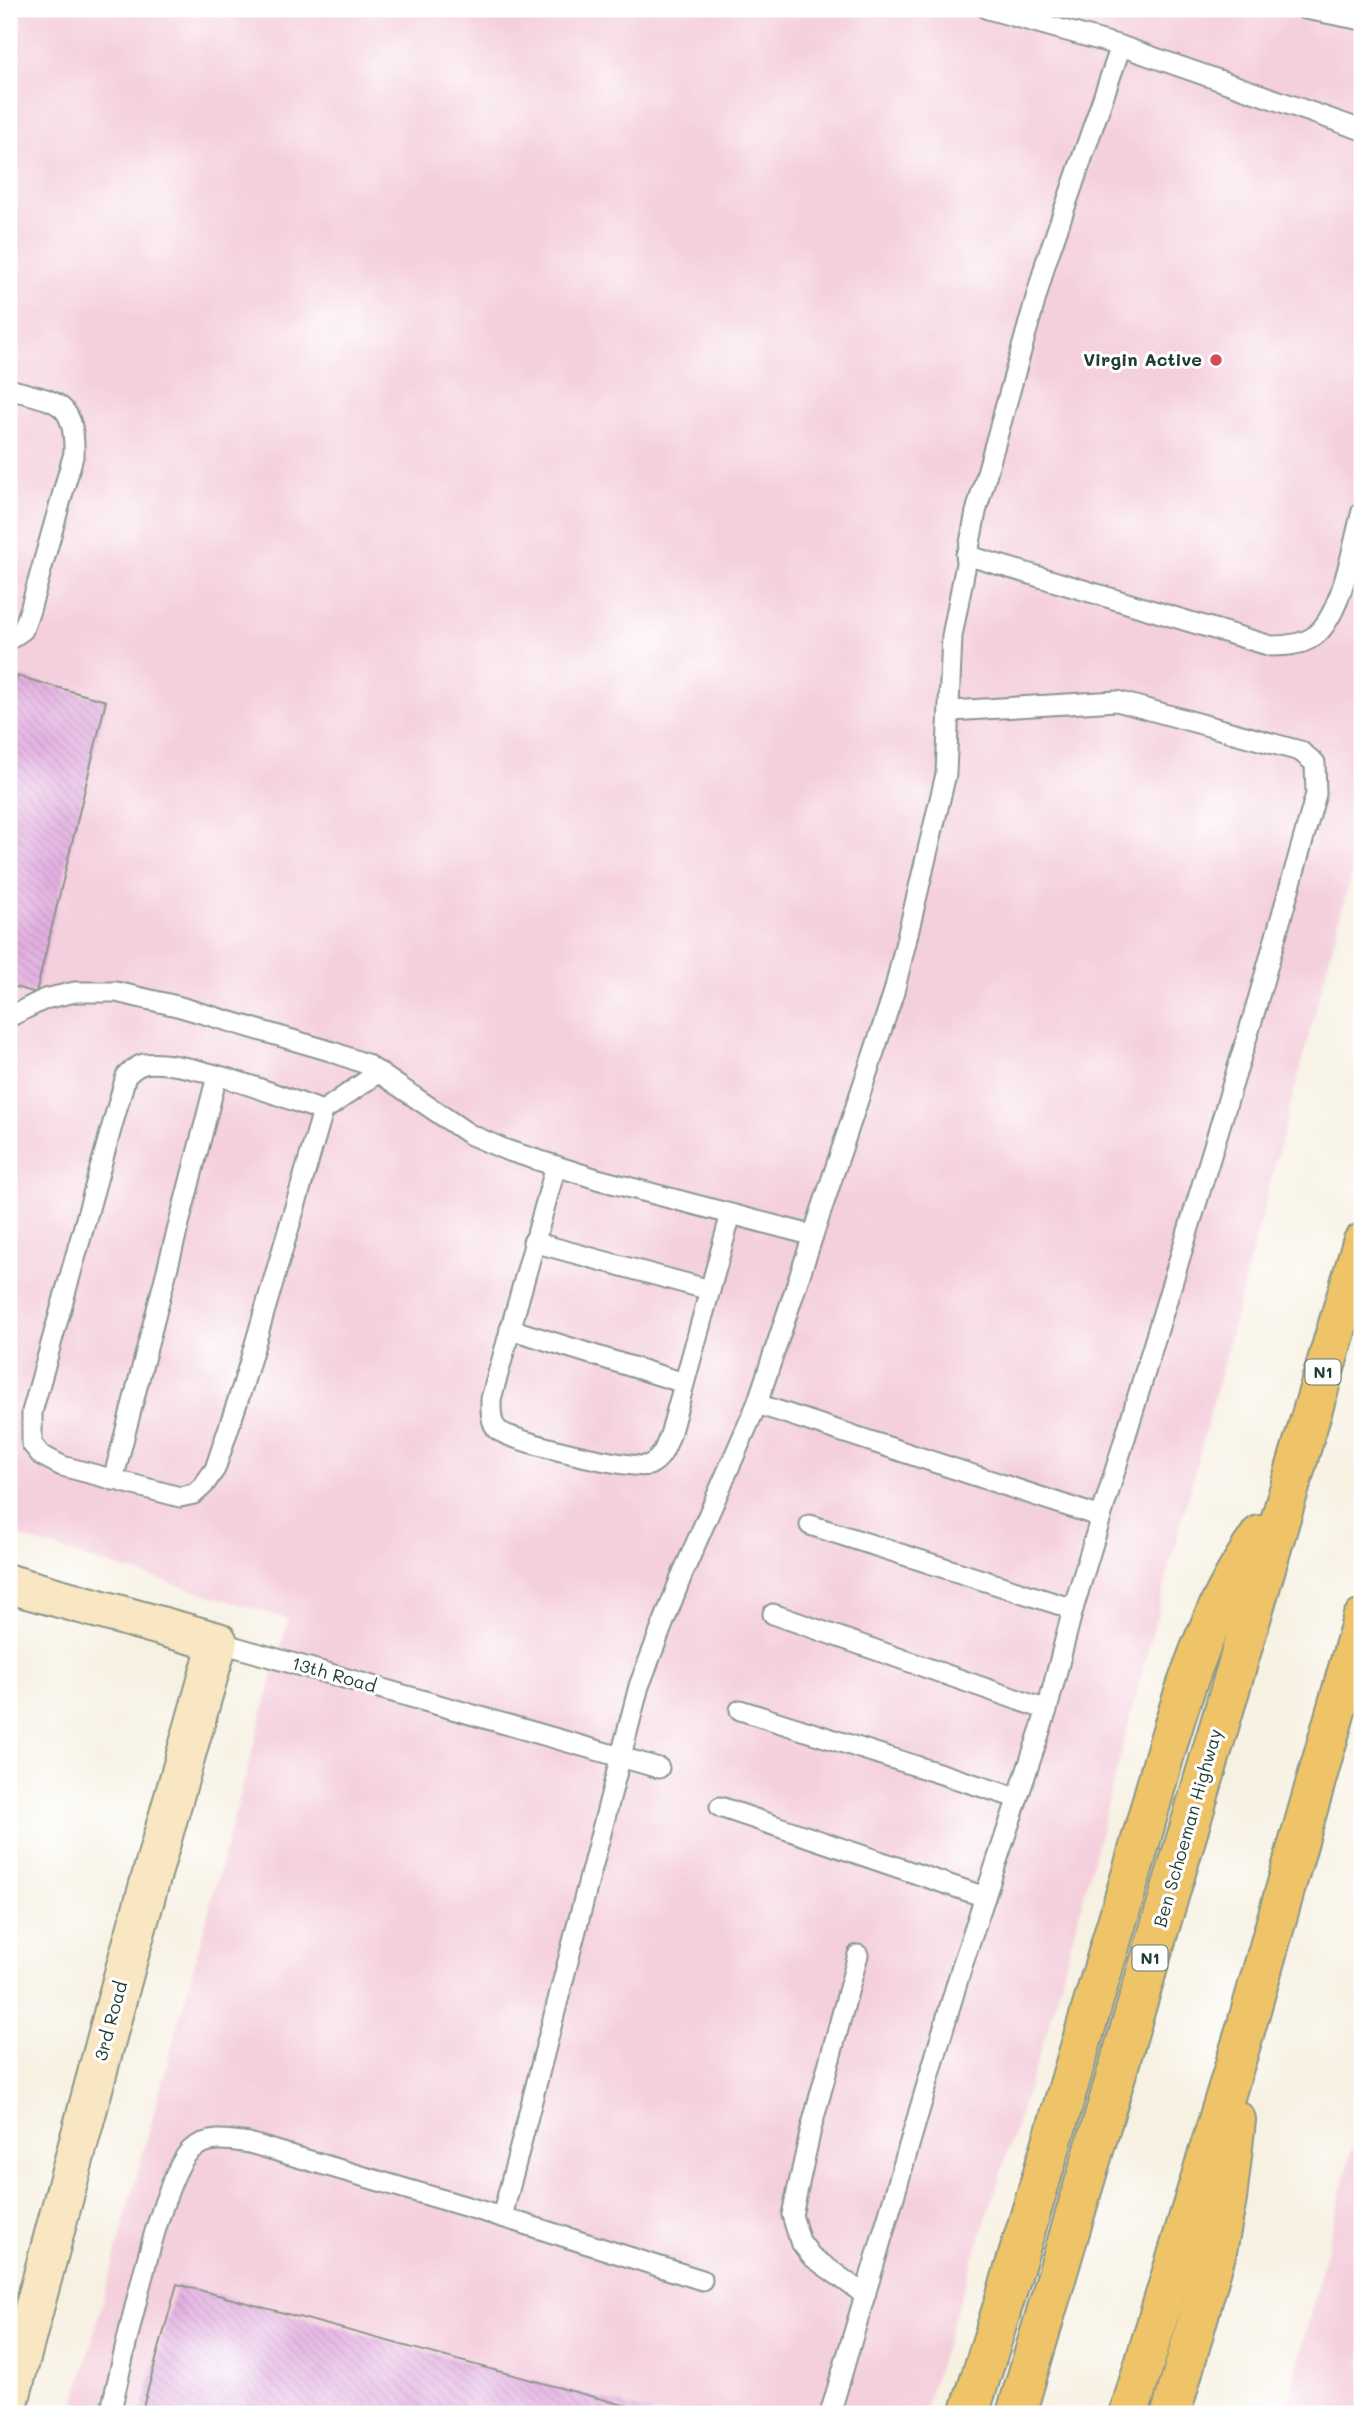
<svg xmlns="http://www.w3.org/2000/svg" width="1371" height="2423" font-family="Mali,sans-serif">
<defs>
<pattern id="building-back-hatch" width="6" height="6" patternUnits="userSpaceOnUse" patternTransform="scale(1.75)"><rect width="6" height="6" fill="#e3afe0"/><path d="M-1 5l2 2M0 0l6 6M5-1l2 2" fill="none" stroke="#c297c1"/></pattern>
</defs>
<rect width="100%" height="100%" fill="#fff"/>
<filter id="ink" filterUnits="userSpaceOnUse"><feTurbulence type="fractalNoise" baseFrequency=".0143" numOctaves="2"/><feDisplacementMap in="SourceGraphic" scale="14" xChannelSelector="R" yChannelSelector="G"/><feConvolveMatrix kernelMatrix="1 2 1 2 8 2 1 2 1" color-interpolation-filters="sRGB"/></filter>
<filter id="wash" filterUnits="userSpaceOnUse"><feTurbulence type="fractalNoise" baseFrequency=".00686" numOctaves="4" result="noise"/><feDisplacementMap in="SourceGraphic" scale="28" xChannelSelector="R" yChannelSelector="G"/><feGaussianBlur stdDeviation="1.57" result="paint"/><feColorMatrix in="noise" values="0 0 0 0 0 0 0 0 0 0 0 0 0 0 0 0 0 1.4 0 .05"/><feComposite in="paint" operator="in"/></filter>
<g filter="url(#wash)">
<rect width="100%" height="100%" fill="#f7f1e2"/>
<g fill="#f4cfdd">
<polygon points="9,9 1362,9 1362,833 1054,2009 923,2414 72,2414 288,1619 9,1534"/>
<polygon points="1362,2110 1362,2414 1285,2414"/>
</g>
<g id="blocks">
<g fill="url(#building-back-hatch)">
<polygon points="17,676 106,701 36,993 9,985 9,706"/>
<polygon points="177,2284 653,2413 653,2414 141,2414"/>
</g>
</g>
</g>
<g filter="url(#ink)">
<use href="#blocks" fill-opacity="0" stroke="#8b978b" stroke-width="2"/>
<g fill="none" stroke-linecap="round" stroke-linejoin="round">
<defs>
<g id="lane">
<polyline points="988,9 1121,46 1362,130"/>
<polyline points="1305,9 1362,20"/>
<path d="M9,389C55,402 75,399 74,453L30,610L23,630L9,640"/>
<path d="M966,555L1271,646C1286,646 1301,645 1313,637C1342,617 1353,544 1362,511"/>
<polyline points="9,1017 45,999 75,992 116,992 177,1006 330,1051 366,1064 469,1134 506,1150 597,1179 811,1235"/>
<path d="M323,1111C283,1097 183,1058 144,1064C136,1066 131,1071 126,1076L32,1412V1444L41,1455L62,1466L180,1497L194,1494L203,1486L215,1469L243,1385L323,1111L379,1072"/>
<path d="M556,1166L491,1399C491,1409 490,1423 498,1430C510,1441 635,1471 649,1465C662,1459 665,1448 670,1435L731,1214"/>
<polyline points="533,1242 710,1290"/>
<polyline points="510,1329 684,1383"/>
<polyline points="757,1404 1101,1517"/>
<polyline points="113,1480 217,1076"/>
<polyline points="810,1525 1073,1609"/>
<polyline points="773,1614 1047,1710"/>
<polyline points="218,1642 659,1768"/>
<polyline points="740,1710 1017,1798"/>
<polyline points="720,1807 985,1897"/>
<polyline points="858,1955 811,2129 792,2215 800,2241 811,2256 865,2295"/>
<polyline points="502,2217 639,1686 682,1575 757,1404 894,992 946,774 952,636 976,512 1046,262 1121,46"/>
<path d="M110,2414C122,2366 160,2174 192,2149C210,2136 229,2140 249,2143L502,2217L702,2280"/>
<polyline points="830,2414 961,1969 1047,1710 1073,1609 1254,1014 1316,794 1315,763 1300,751 1117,701 951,711"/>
</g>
<polyline id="secondary" points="9,1584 218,1642 127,1962 9,2402"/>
<g id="highway">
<path d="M969,2414C1026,2236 1077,2055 1131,1875C1165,1759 1189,1637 1260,1535"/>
<polyline points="1016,2414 1362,1243"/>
<polyline points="1129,2414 1245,2031 1362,1619"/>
<polyline points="1171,2414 1217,2251 1227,2199 1236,2120"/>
</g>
</defs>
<use href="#lane" stroke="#8b978b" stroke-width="23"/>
<use href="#secondary" stroke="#8b978b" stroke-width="42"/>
<use href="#highway" stroke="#8b978b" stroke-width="42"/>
<use href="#lane" stroke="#fff" stroke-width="19"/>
<use href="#secondary" stroke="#f9e7c3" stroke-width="38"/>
<use href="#highway" stroke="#efc469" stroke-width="38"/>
</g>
</g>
<circle fill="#d1495b" stroke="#fff" stroke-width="2.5" cx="1216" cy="360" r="7"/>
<g text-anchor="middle" stroke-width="6" stroke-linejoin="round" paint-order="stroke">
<g fill="#fff" stroke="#627771" stroke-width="2">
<rect x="1305.5" y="1359.5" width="35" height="25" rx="5"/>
<rect x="1132.5" y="1945.5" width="35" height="25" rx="5"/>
</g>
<g font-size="16" font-weight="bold" fill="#1f3d34">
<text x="1323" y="1378">N1</text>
<text x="1150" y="1964">N1</text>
</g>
<g font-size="18" font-weight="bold" fill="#1f3d34" stroke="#fff" text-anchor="end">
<text x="1202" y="366">Virgin Active</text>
</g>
<g font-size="18" fill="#1f3d34" stroke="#fff">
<text transform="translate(334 1675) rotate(16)" y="6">13th Road</text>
<text transform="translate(1188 1828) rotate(-74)" y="6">Ben Schoeman Highway</text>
<text transform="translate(111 2021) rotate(-75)" y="6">3rd Road</text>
</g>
</g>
<rect width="1371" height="2423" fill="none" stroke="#fff" stroke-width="35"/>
</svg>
